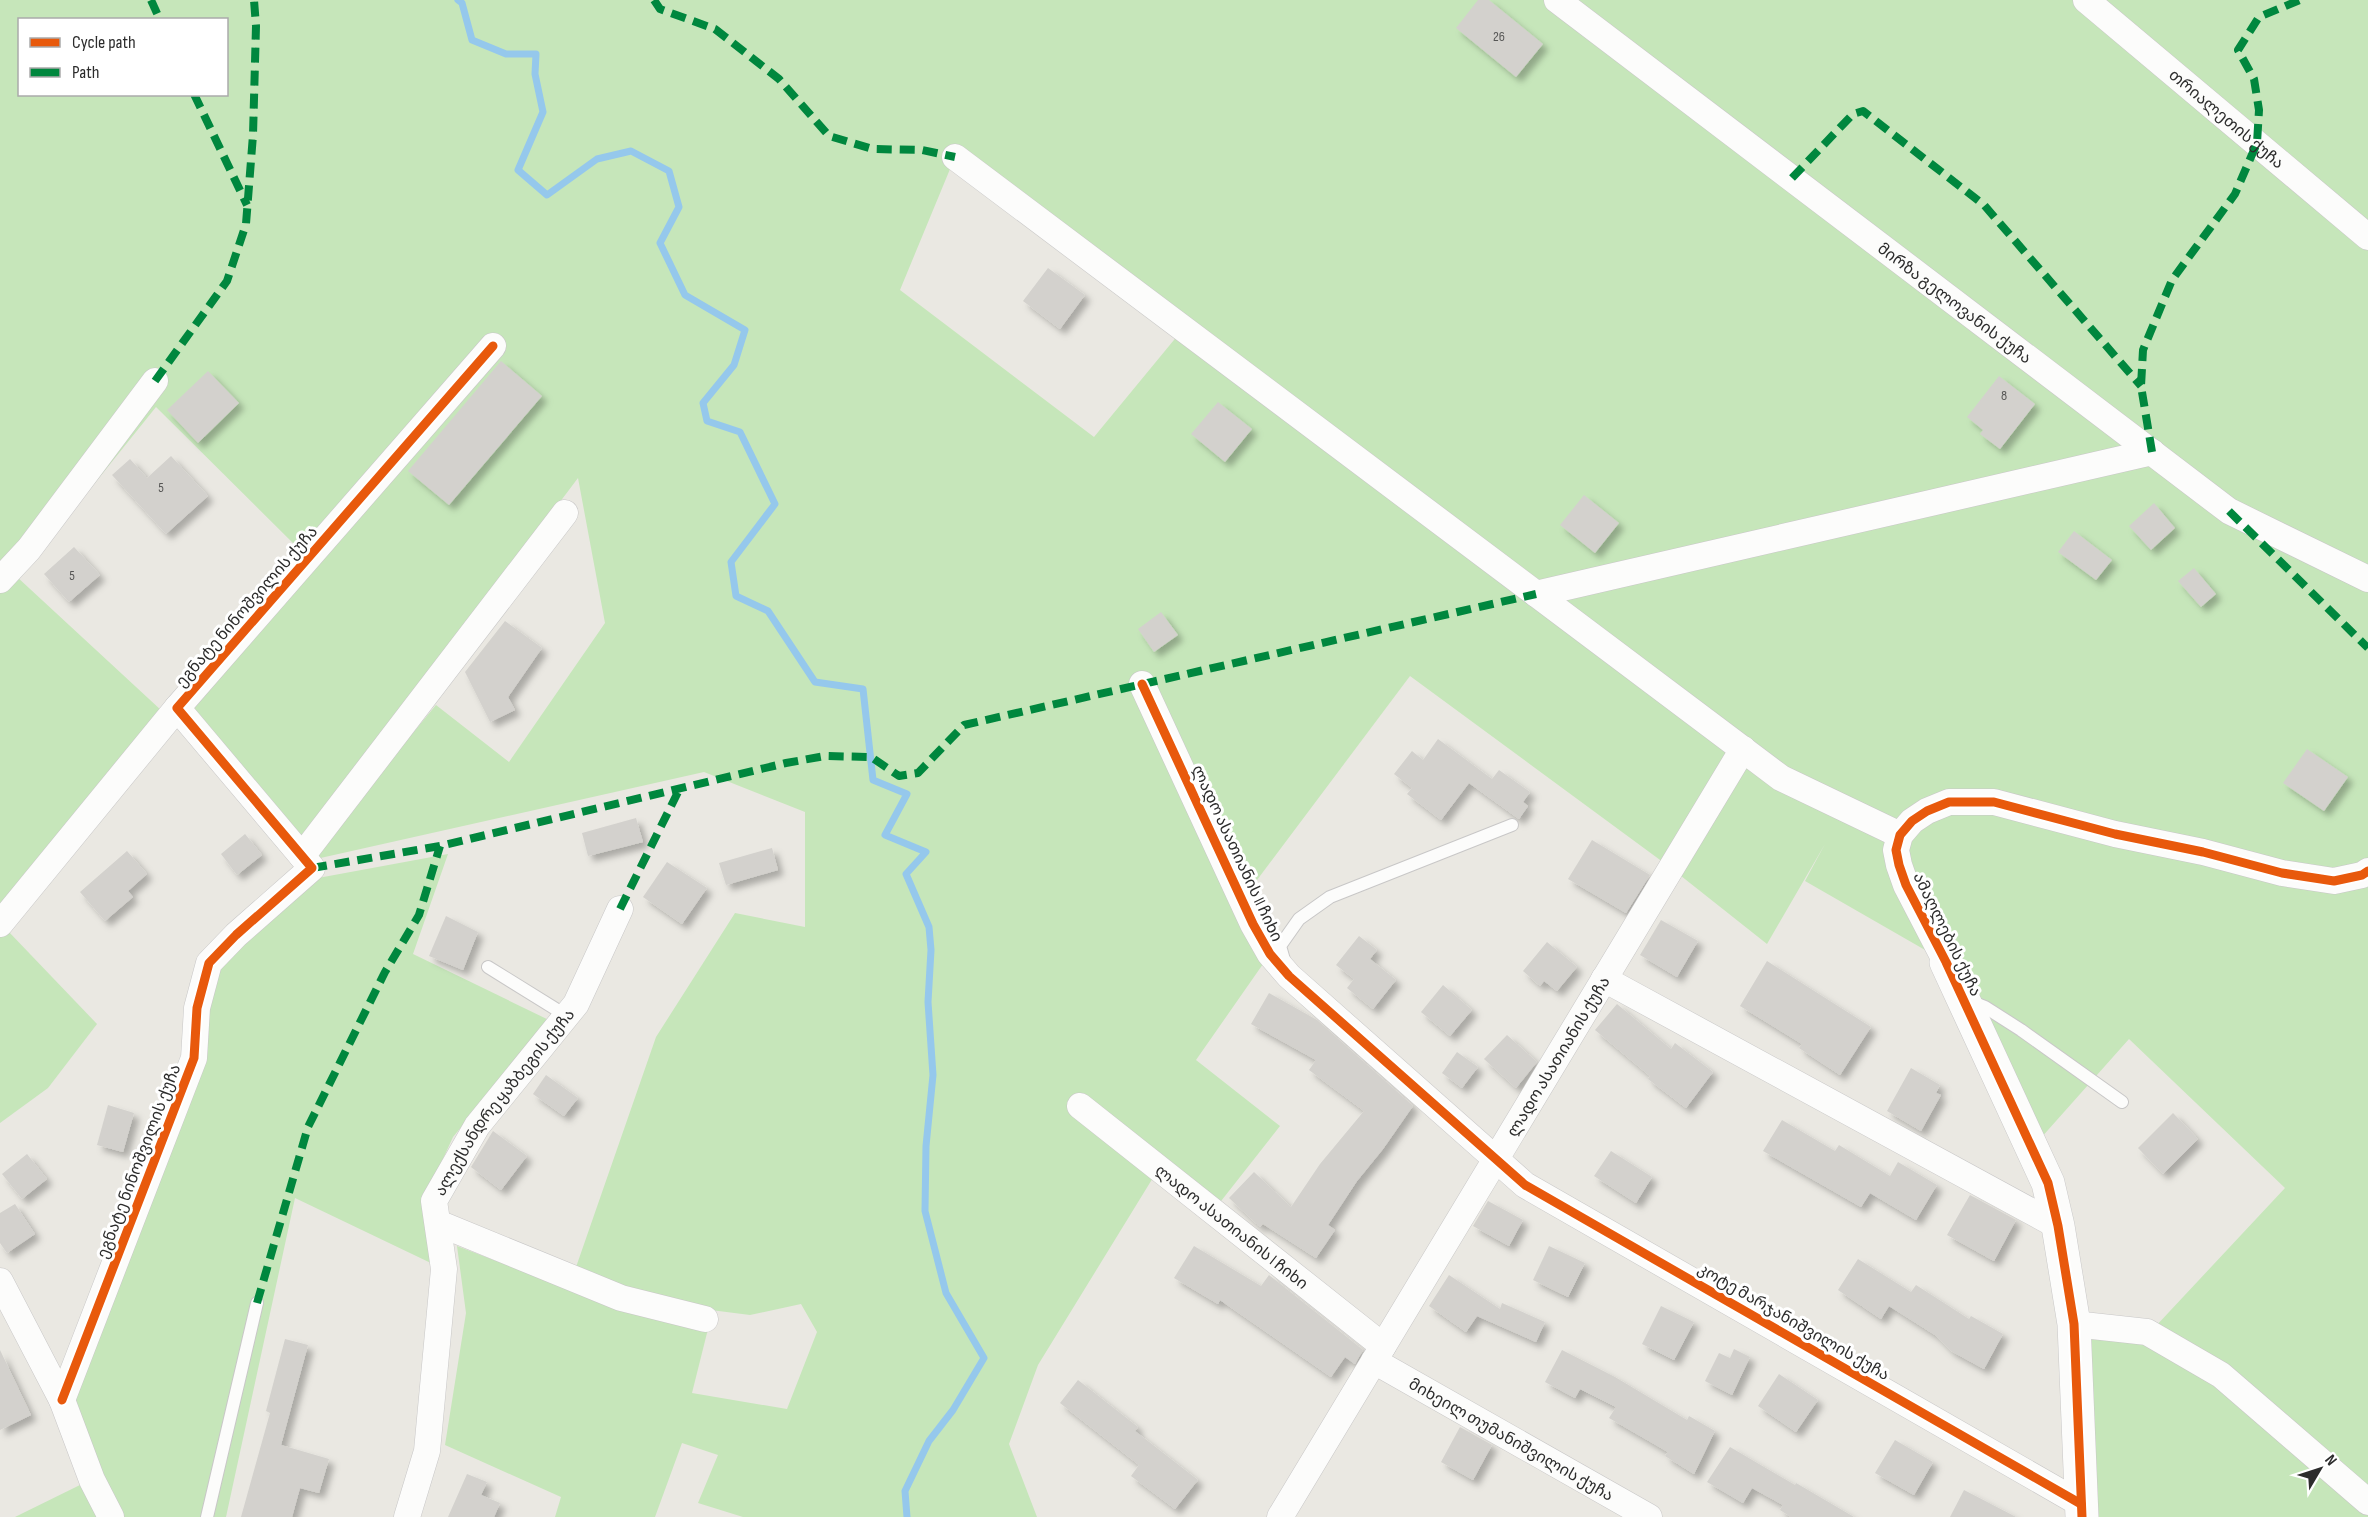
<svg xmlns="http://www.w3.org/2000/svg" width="2368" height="1517" font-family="'Sofia Sans Condensed','Noto Sans Georgian',sans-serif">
<defs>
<filter id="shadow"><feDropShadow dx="5.5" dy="5.5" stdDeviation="3" flood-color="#0004"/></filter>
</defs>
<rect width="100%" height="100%" fill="#eae8e2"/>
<g fill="#c6e6ba" fill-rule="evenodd">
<path d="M0,0H2368V1517H2096L2085,1338L2144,1344L2155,1327L2285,1188L2129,1039L2032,1148L1946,962L1805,881L1825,844L1767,944L1671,868L1410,676L1242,900L1270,954L1196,1060L1280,1126L1214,1210L1159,1168L1038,1365L1009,1444L1037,1517H743L698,1503L718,1455L682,1443L655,1517H555L561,1497L445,1445L466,1313L457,1246L624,1310L708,1329L692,1393L787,1409L817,1332L801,1304L750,1315L640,1301L575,1270L656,1037L735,913L805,927V812L704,772L316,859L313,854L436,705L509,762L605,623L578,478L303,843L191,707L301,551L156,407L41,550L16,576L162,711L0,905ZM20,20H226V94H20ZM955,157L1183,329L1094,437L900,290Z"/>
<polygon points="448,854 413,954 553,1022 523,1052 453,1137 425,1198 435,1265 295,1198 226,1517 120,1517 73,1400 207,1003 218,964 318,878"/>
<polygon points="8,931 97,1024 48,1088 0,1123 0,933"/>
<polygon points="82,1484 99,1517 15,1517"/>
</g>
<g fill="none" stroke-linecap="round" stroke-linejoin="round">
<polyline stroke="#95c8ec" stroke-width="7" points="458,0 462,3 472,40 506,54 536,54 535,74 543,112 518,170 547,195 597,159 631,151 669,171 679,207 660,243 685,295 745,330 734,365 703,403 707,421 740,432 775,504 731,562 736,596 768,611 815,682 863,689 873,780 907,794 885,835 926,852 906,874 929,927 931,950 928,1002 933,1075 926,1146 925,1211 946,1293 984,1358 953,1410 929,1441 905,1491 907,1517"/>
</g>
<g fill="#d3d1cd" filter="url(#shadow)">
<polygon points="1478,0 1489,0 1543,44 1516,77 1456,28"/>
<polygon points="1048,268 1085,295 1060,329 1023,301"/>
<polygon points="501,361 542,396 449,505 408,471"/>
<polygon points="208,371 239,403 198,443 167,410"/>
<polygon points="1999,376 2035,404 2000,449 1980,434 1983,430 1967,417"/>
<polygon points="1218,402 1252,429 1225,462 1191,434"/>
<polygon points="171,456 208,496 166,534 112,475 130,459 147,478"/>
<polygon points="1584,495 1619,523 1595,553 1560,525"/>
<polygon points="2154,503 2175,528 2151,550 2129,526"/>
<polygon points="2074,531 2112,560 2096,580 2058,552"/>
<polygon points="74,547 100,575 69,602 44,574"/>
<polygon points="2194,568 2216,594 2201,607 2178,581"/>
<polygon points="1161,612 1178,635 1154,652 1138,629"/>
<polygon points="505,621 542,648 508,697 515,710 490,722 465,672"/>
<polygon points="1438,739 1492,779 1499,770 1530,792 1523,802 1528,806 1519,819 1469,783 1441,820 1407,794 1412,788 1394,774 1412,751 1423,760"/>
<polygon points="2307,749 2348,777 2324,811 2283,783"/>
<polygon points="636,818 643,842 588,856 582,833"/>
<polygon points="245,834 262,855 237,875 221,854"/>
<polygon points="1592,840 1650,875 1626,913 1568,879"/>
<polygon points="772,848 778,870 726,885 719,863"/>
<polygon points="127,851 147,874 128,891 133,897 105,921 80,892"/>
<polygon points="667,862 707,888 682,924 643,897"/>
<polygon points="446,916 478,932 463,970 429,956"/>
<polygon points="1661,920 1698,941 1677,977 1640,955"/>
<polygon points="1359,936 1377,950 1370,959 1396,980 1373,1009 1347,988 1354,979 1336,965"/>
<polygon points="1547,942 1577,967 1557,991 1544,981 1540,986 1523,971"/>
<polygon points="1767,961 1871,1027 1840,1075 1799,1048 1802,1044 1740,1006"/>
<polygon points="1443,985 1472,1010 1450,1036 1421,1012"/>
<polygon points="1269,993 1317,1020 1413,1106 1383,1149 1357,1181 1328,1225 1335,1230 1316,1258 1263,1224 1260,1227 1229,1198 1254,1172 1291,1207 1320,1164 1364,1111 1309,1070 1316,1060 1251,1024"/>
<polygon points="1617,1004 1671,1049 1675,1043 1713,1072 1686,1108 1648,1079 1650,1076 1595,1030"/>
<polygon points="1507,1035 1537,1062 1516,1088 1484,1059"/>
<polygon points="1457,1052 1478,1067 1462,1088 1442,1073"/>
<polygon points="1911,1068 1940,1085 1936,1093 1941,1095 1921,1131 1887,1111"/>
<polygon points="546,1075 578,1098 564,1116 533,1094"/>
<polygon points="108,1105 134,1113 123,1152 97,1145"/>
<polygon points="2173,1113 2198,1139 2163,1174 2138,1148"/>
<polygon points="1782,1120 1835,1151 1839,1145 1890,1176 1898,1162 1937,1185 1916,1220 1870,1193 1861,1207 1763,1151"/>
<polygon points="493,1131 527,1156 501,1190 471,1167"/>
<polygon points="1611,1151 1652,1177 1636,1203 1594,1176"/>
<polygon points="27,1154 47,1179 22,1199 2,1174"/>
<polygon points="1970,1195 2016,1220 1994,1261 1947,1235"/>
<polygon points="1488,1201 1523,1220 1509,1246 1473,1226"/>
<polygon points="15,1204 35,1234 7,1253 0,1243 0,1213"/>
<polygon points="1194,1246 1261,1286 1269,1275 1363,1350 1355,1364 1345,1357 1331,1377 1220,1300 1218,1304 1174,1278"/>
<polygon points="1549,1246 1585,1263 1568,1297 1533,1280"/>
<polygon points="1858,1259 1911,1292 1916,1285 1969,1319 1971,1316 2003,1334 1984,1369 1951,1351 1935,1335 1889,1306 1881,1319 1838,1290"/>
<polygon points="1449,1275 1500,1309 1502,1303 1545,1322 1536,1342 1477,1316 1466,1332 1429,1306"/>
<polygon points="1661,1306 1694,1322 1674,1360 1642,1344"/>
<polygon points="285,1339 308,1345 281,1445 329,1459 319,1493 300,1488 292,1517 241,1517 270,1413 266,1411"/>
<polygon points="1734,1349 1750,1357 1732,1395 1705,1381 1719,1353 1730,1358"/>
<polygon points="0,1350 31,1415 0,1430"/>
<polygon points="1562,1350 1615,1377 1687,1420 1689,1416 1715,1431 1694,1474 1665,1456 1668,1452 1609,1418 1616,1407 1580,1389 1575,1398 1545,1382"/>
<polygon points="1779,1374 1818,1400 1796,1432 1758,1406"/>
<polygon points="1078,1380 1138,1427 1135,1431 1198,1480 1175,1509 1131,1476 1139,1465 1060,1403"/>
<polygon points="1460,1427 1492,1445 1473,1480 1441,1462"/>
<polygon points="1895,1440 1933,1462 1914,1495 1875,1473"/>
<polygon points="1730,1447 1795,1485 1796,1483 1854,1517 1791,1517 1780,1510 1783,1505 1752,1488 1743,1503 1707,1482"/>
<polygon points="467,1474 487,1482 481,1495 500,1503 494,1517 448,1517"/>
<polygon points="1964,1490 2016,1517 1950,1517"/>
</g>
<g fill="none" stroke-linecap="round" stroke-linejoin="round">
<defs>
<g id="lane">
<polyline points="1284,960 1280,946 1299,919 1330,897 1512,825"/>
<polyline points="488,967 567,1016"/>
<polyline points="1970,1001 1985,1007 2021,1030 2122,1102"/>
<polyline points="207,1517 257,1303"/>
</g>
<g id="street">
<path id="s1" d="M1557,0L2229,511L2368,579"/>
<path id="s2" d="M2086,0L2368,237"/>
<polyline points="955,157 1781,778 1900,835"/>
<polyline points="0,580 29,549 155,381"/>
<polyline points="1536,594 2152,452"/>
<polyline points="1142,684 1253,924 1270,954 1289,976 1525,1185 2081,1504"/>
<polyline points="302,856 565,513"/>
<polyline points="0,924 177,708"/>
<polyline points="1946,962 1906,885 1899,865 1896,850 1900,835 1912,821 1927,811 1949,802 1994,802 2115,834 2203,852 2282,873 2334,881 2362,875 2368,871"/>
<polyline points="1604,979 2058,1226"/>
<path id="s3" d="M1080,1106L1383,1346"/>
<polyline points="438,1223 621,1298 705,1319"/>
<polyline points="0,1281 62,1400 92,1480 111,1517"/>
<polyline points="2074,1324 2147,1332 2221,1375 2368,1502"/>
<path id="s4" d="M1374,1361L1649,1517"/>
<polyline points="62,1400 194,1058 197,1008 209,963 236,935 312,868 177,708 493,346"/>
<path id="s5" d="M407,1517L427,1451L444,1269L434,1201L477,1126L576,1004L620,909"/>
<path id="s6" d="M1280,1517L1743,749"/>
</g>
<polyline id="secondary" points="1946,962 2048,1183 2058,1226 2074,1324 2082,1517"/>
</defs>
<use href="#lane" stroke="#c8c7c7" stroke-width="14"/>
<use href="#street" stroke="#c8c7c7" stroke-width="27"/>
<use href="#secondary" stroke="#c8c7c7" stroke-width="34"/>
<use href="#lane" stroke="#fcfcfb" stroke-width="12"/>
<use href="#street" stroke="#fcfcfb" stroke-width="26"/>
<use href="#secondary" stroke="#fcfcfb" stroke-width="33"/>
<g stroke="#00873e" stroke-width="8" stroke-dasharray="15 8" stroke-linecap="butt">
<polyline points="151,0 160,20"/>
<polyline points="654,0 660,9 715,29 779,79 829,136 873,149 922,150 955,157"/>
<polyline points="194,94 247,205"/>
<polyline points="1792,178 1853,114 1863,111 1984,205 2141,386"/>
<polyline points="155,381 227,281 246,224 253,135 256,26 254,0"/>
<polyline points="2152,452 2141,386 2143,350 2172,280 2235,194 2257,143 2259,110 2254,79 2238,50 2259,17 2300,0"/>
<polyline points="2229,511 2368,648"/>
<polyline points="312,868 440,846 786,763 825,756 871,757 899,776 918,773 964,725 1536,594"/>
<polyline points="620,909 680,788"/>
<polyline points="257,1303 308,1127 385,972 419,915 440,846"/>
</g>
<defs>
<g id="cycleway">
<polyline points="1142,684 1253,924 1270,954 1289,976 1525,1185 2081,1504"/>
<polyline points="62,1400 194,1058 197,1008 209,963 236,935 312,868 177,708 493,346"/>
<polyline points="2082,1517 2074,1324 2058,1226 2048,1183 1946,962 1906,885 1899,865 1896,850 1900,835 1912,821 1927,811 1949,802 1994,802 2115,834 2203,852 2282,873 2334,881 2362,875 2368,871"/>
</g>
</defs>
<use href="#cycleway" stroke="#fff" stroke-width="13"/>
<use href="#cycleway" stroke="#e8590c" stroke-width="9"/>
</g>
<g text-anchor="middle" stroke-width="6" stroke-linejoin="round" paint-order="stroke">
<g font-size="14" fill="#565655">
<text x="1499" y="41">26</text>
<text x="2004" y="400">8</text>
<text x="161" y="492">5</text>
<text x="72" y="580">5</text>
</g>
<g font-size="16" fill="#2c2c2c" stroke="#fff">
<text dy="6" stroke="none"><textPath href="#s2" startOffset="184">თრიალეთის ქუჩა</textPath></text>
<text dy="6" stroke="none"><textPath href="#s1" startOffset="500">მირზა გელოვანის ქუჩა</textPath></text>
<text transform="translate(246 606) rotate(-49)" y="6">ეგნატე ნინოშვილის ქუჩა</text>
<text transform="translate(1238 853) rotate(65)" y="6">ლადო ასათიანის II ჩიხი</text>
<text transform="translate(1948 934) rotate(64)" y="6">ამაღლების ქუჩა</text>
<text dy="6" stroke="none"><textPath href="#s6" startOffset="538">ლადო ასათიანის ქუჩა</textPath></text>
<text dy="6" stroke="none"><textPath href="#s5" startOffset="442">ალექსანდრე ყაზბეგის ქუჩა</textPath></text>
<text transform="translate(138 1161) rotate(-69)" y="6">ეგნატე ნინოშვილის ქუჩა</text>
<text dy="6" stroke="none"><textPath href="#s3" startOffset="194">ლადო ასათიანის I ჩიხი</textPath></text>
<text transform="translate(1794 1321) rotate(30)" y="6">კოტე მარჯანიშვილის ქუჩა</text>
<text dy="6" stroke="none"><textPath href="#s4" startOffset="158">მიხეილ თუმანიშვილის ქუჩა</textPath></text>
</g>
</g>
<rect x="18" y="18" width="210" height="78" fill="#ffffff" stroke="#ababab" stroke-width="1.5"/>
<rect x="30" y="38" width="30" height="9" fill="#e8590c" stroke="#ababab" stroke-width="1.5"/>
<text x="72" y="48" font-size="18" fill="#2c2c2c">Cycle path</text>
<rect x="30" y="68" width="30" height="9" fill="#00873e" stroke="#ababab" stroke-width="1.5"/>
<text x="72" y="78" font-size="18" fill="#2c2c2c">Path</text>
<g transform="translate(2320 1469) rotate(51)" stroke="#ffffff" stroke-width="4.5" paint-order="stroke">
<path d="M0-4.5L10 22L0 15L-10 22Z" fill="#2c2c2c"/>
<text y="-9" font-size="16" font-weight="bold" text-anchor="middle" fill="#2c2c2c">N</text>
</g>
</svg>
